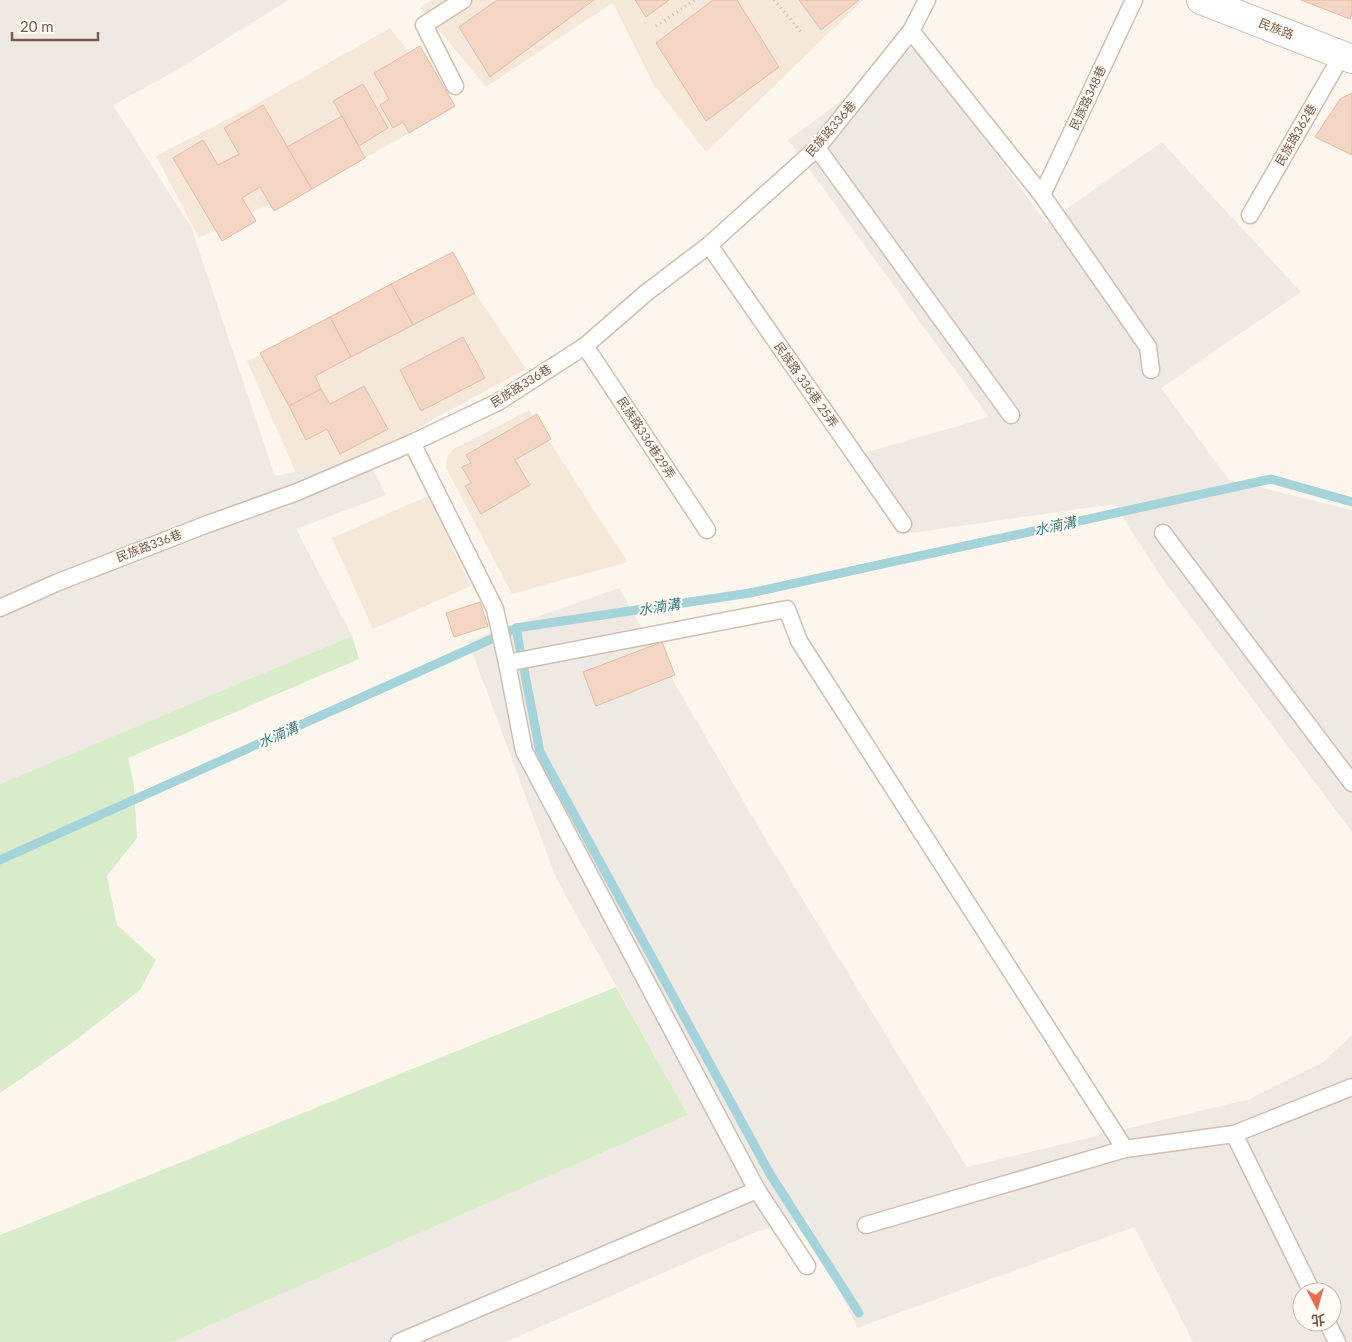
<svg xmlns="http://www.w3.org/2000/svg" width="1352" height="1342" font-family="Lato,'Noto Sans TC',sans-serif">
<rect width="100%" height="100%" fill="#fdf6ec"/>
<g fill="#f5e8da">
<polygon points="431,0 863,0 706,152 654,85 613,3 486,87 420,7"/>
<polygon points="390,28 452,109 356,163 199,238 156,156 249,108"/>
<polygon points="449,254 526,369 421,426 403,442 401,459 303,489 247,361 374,300"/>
<polygon points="529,410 628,562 512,594 446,468 446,461 448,455 454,449"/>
<polygon points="428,496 471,586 373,629 332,538"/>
</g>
<g fill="#efe9e4" fill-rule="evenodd">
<polygon points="0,0 288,0 172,73 113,105 191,227 275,476 367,456 386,495 296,529 352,636 0,784"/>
<polygon points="917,45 1046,223 1162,142 1301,292 1161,388 1229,480 1352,510 1352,832 1162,578 1114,504 898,535 854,456 989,417 788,140"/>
<path d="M619,588L759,828L967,1167L1250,1099L1323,1062L1352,1035V1342H1193L1134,1227L857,1328L807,1219L756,1232L506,1342H172L688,1115L556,878L468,641ZM1302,1292H1332V1322H1302Z"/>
</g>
<g fill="#d8ecc9">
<polygon points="352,636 359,659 128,758 134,785 137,838 107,876 117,925 156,960 140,990 72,1043 0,1093 0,784"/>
<polygon points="616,987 688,1115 172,1342 0,1342 0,1235"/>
</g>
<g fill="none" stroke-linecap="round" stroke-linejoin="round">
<g stroke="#a5d3da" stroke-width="9">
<polyline points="516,628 540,752 770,1174 859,1313"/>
<polyline points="0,860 516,628 750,593 1271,479 1352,502"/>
</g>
</g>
<g fill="#f3d5c3" stroke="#e6bba3">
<polygon points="497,0 594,0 490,77 459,27"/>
<polygon points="635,0 669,0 646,17"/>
<polygon points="713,0 737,0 779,67 706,121 656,43"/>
<polygon points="799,0 859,0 821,30"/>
<polygon points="1301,0 1352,0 1352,13 1350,19"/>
<polygon points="420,46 455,106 409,133 403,122 393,128 380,105 389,99 374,73"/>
<polygon points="363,84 388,128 359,146 333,101"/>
<polygon points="1352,93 1352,155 1315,137 1340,99"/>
<polygon points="263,105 312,189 274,211 260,187 242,198 256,221 222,241 173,158 203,140 218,165 239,154 224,128"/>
<polygon points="342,116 365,158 312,189 287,147"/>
<polygon points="453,252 475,293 413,325 391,284"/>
<polygon points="391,284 413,325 351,357 330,317"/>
<polygon points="330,317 351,357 315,376 321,389 289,406 260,353"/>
<polygon points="463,337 485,378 421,411 400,370"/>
<polygon points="364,386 388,429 340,454 327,429 306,440 289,406 321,389 330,404"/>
<polygon points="537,414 551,439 515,460 530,485 481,514 465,486 471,483 462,467 471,463 466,455"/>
<polygon points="480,602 488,626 454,637 446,613"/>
<polygon points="662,642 675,675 596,706 583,672"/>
</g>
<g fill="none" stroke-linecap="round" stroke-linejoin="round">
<defs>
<g id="service">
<polyline points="911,31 1042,195 1148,347 1151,370"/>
<polyline points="455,86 424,25 463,0"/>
<polyline points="817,148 1011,415"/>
<polyline points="1042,195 1134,0"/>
<polyline points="1250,215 1342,55"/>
<polyline points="709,245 903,524"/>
<polyline points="585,346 707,530"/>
<polyline points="412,443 495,609 507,663 524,751 757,1190 807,1266"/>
<polyline points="1163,533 1352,783"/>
<polyline points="0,608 56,583 205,525 297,492 412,443 498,402 585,346 646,293 709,245 817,148 911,31 927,0"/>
<polyline points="507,663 787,609 799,641 1125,1149"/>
<polyline points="866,1225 1125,1149 1234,1134"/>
<polyline points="1312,1292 1234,1134 1352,1087"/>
<polyline points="1327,1322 1337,1342"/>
<polyline points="399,1342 757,1190"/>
</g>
<polyline id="tertiary" points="1201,0 1352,59"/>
</defs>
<use href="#service" stroke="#d1beb0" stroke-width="19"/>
<use href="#tertiary" stroke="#d1beb0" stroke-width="30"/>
<g stroke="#d9b8a5" stroke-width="3" stroke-dasharray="1 4" stroke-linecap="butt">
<polyline points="774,0 802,33"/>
<polyline points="656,26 695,0"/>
</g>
<use href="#service" stroke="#fff" stroke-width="16"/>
<use href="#tertiary" stroke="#fff" stroke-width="28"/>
</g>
<g text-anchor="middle" stroke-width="4" stroke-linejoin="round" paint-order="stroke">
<g font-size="12" fill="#7a5c4d" stroke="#fffaf3">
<text transform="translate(1276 29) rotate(21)" y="4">民族路</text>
<text transform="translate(1088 98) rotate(-65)" y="4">民族路348巷</text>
<text transform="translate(831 129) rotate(-49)" y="4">民族路336巷</text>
<text transform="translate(1296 135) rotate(-60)" y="4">民族路362巷</text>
<text transform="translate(806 385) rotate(55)" y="4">民族路 336巷 25弄</text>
<text transform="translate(521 386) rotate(-32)" y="4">民族路336巷</text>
<text transform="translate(646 438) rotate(57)" y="4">民族路336巷29弄</text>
<text transform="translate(149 546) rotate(-21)" y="4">民族路336巷</text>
</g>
<g font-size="14" font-style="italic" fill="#437c86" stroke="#fffaf3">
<text transform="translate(1055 526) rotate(-12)" y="5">水湳溝</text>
<text transform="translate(659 607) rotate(-9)" y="5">水湳溝</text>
<text transform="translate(278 735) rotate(-24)" y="5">水湳溝</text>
</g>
</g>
<g transform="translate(1317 1307) rotate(174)"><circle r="24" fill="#fffaf3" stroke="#cabbb1"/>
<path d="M0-4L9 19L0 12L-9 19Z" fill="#e76f51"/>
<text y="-8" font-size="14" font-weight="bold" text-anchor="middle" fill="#7a5c4d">北</text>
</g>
<path d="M12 32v8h86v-8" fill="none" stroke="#7a5c4d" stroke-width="2.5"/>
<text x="20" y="32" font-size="15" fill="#7a5c4d" stroke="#fffaf3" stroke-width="4" paint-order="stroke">20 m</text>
</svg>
